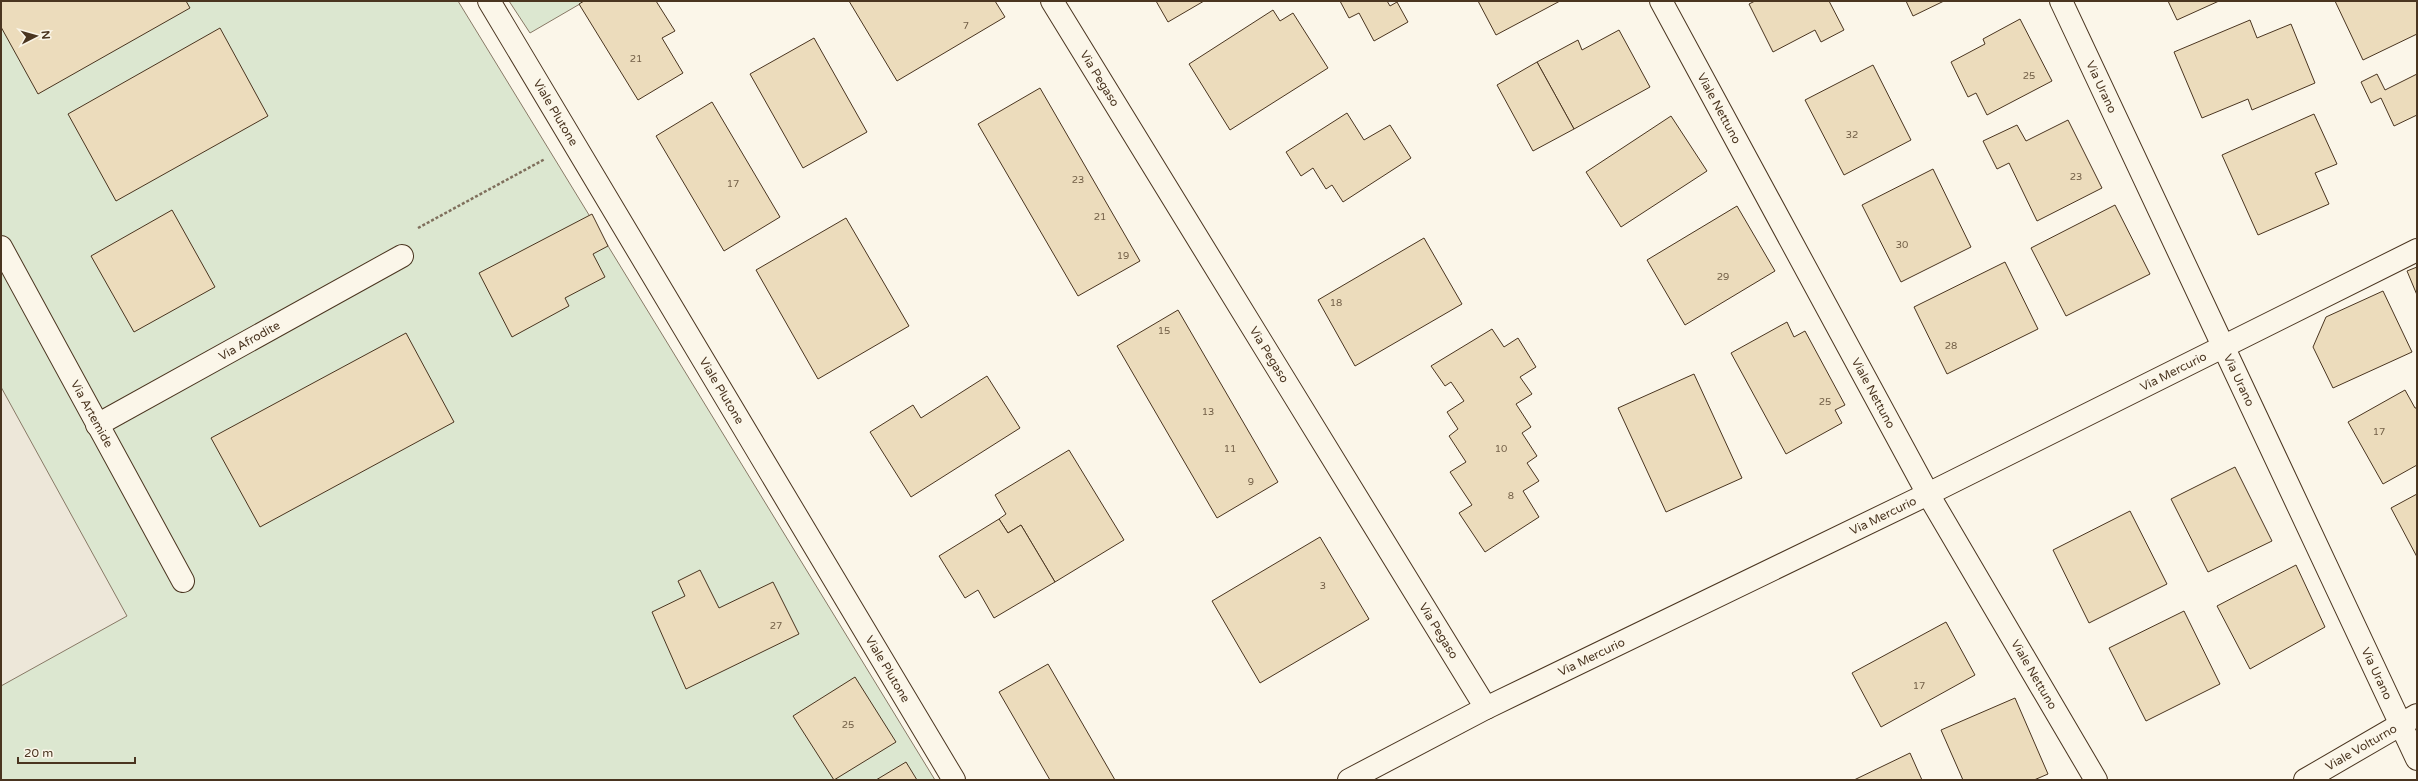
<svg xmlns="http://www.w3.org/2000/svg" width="2418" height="781" font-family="'Varela Round',sans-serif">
<rect width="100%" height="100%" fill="#fbf6e9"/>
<g fill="#dce7d0" stroke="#887966">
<polygon points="1,1 458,1 935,780 1,780"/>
<polygon points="509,1 585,1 530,33"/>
</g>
<polygon fill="#ede7d9" stroke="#887966" points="1,387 127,616 1,686"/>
<g fill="#ecdcbc" stroke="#4a3520">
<polygon points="1,1 186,1 190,8 38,94 1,27"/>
<polygon points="584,1 656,1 675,31 662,38 683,73 638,100 579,4"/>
<polygon points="849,1 995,1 1005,17 897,81"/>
<polygon points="1156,1 1204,1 1168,22"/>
<polygon points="1340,1 1387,1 1390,6 1397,2 1408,22 1374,41 1359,13 1349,18"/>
<polygon points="1478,1 1560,1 1496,35"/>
<polygon points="1755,1 1829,1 1844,30 1821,42 1815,30 1773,52 1749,4"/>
<polygon points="1906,1 1944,1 1913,16"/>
<polygon points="2168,1 2219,1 2177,20"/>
<polygon points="2335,1 2417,1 2417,34 2363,60"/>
<polygon points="1273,10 1280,21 1293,13 1328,68 1230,130 1189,64"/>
<polygon points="2020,19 2052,81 1987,115 1976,93 1968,97 1951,62 1985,44 1983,39"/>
<polygon points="2250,20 2257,38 2291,24 2315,83 2252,110 2248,99 2202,118 2174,52"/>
<polygon points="220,28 268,116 116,201 68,114"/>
<polygon points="1619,30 1650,87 1574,129 1537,62 1578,40 1582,50"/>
<polygon points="814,38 867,132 803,168 750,74"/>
<polygon points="1537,62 1574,129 1533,151 1497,85"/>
<polygon points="1873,65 1911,140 1844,175 1805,100"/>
<polygon points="2377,74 2385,90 2417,74 2417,115 2394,126 2381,98 2371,103 2361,82"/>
<polygon points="1040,88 1140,261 1078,296 978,124"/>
<polygon points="712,102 780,217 724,251 656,136"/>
<polygon points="1347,113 1364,140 1390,125 1411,158 1343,202 1332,185 1326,189 1313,168 1301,176 1286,152"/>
<polygon points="2314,114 2337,164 2315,173 2329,204 2258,235 2222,155"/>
<polygon points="1671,116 1707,171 1621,227 1586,172"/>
<polygon points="2068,120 2102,188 2037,221 2009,163 1997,169 1983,141 2017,125 2026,141"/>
<polygon points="1933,169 1971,247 1901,282 1862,205"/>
<polygon points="2115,205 2150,274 2066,316 2031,248"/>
<polygon points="1737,206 1775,271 1685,325 1647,260"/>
<polygon points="172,210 215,287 134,332 91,256"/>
<polygon points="592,214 608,246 593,254 605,277 565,298 569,306 512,337 479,273"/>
<polygon points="846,218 909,326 818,379 756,270"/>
<polygon points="1424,238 1462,304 1355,366 1318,300"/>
<polygon points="2005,262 2038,329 1947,374 1914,307"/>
<polygon points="2417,267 2417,295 2407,271"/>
<polygon points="2383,291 2412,352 2333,388 2313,347 2326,317"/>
<polygon points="1178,310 1278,482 1217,518 1117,346"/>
<polygon points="1787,322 1794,337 1805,331 1845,405 1835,410 1842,423 1786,454 1731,353"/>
<polygon points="1492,329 1504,347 1518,338 1536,367 1520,377 1532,394 1516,404 1531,427 1522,433 1537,456 1527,463 1539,481 1523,491 1539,517 1485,552 1459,513 1472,505 1450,472 1466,462 1449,436 1458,429 1447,412 1464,401 1451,382 1445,386 1431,366"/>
<polygon points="406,333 454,422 260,527 211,438"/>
<polygon points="1694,374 1742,478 1666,512 1618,408"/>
<polygon points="987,376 1020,428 911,497 870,432 913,405 921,418"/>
<polygon points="2405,390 2415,408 2417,408 2417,465 2383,484 2348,422"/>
<polygon points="1069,450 1124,540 1055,582 1021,525 1008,533 999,519 1006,514 995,495"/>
<polygon points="2235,467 2272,541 2208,572 2171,499"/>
<polygon points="2417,494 2417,557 2391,508"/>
<polygon points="2130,511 2167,584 2089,623 2053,550"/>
<polygon points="999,519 1008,533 1021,525 1055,582 994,618 978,590 965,598 939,556"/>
<polygon points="1320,537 1369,619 1260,683 1212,601"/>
<polygon points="2296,565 2325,627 2250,669 2217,606"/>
<polygon points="700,570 719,608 773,582 799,634 686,689 652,612 685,596 678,581"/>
<polygon points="2184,611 2220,684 2146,721 2109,648"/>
<polygon points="1946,622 1975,675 1881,727 1852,673"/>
<polygon points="1048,664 1115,780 1050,780 999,692"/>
<polygon points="855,677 896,742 834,780 793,716"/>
<polygon points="2015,698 2048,774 2034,780 1963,780 1941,730"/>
<polygon points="1910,753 1922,780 1854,780"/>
<polygon points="906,762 917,780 876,780"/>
</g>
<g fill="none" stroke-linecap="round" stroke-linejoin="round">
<defs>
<g id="minor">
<path id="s1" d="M489,1L954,780"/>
<path id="s2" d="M1052,1L1486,708"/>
<path id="s3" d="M1661,1L1928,494L2096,780"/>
<path id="s4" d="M2061,1L2417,759"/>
<path id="s5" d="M1,247L183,581"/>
<path id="s6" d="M97,425L402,256"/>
<path id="s7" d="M1349,780L1486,708L1928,494L2417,250"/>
<path id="s8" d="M2305,780L2417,715"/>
</g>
</defs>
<use href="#minor" stroke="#4a3520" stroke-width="24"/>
<polyline stroke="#7f6f5c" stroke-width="2.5" stroke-dasharray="3 2" stroke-linecap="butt" points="418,228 545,159"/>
<use href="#minor" stroke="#fbf6e9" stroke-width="22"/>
</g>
<g text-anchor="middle" stroke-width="3" stroke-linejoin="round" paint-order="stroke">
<g font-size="10" fill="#725f47">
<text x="966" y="29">7</text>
<text x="636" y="62">21</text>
<text x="2029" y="79">25</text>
<text x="1852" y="138">32</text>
<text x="2076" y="180">23</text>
<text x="1078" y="183">23</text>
<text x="733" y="187">17</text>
<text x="1100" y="220">21</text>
<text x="1902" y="248">30</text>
<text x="1123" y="259">19</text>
<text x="1723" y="280">29</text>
<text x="1336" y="306">18</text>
<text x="1164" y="334">15</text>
<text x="1951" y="349">28</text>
<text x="1825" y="405">25</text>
<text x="1208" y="415">13</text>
<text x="2379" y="435">17</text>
<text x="1230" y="452">11</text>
<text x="1501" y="452">10</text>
<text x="1251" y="485">9</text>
<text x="1511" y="499">8</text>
<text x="1323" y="589">3</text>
<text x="776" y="629">27</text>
<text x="1919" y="689">17</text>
<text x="848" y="728">25</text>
</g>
<g font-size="12" fill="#4a3520" stroke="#fbf6e9">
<text dy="4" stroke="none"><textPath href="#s2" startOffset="91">Via Pegaso</textPath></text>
<text dy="4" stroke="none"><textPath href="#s4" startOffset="95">Via Urano</textPath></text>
<text dy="4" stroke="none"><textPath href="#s3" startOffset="122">Viale Nettuno</textPath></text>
<text dy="4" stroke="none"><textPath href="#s1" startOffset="130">Viale Plutone</textPath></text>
<text dy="4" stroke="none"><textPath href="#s6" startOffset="174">Via Afrodite</textPath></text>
<text dy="4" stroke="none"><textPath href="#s2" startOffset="415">Via Pegaso</textPath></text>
<text dy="4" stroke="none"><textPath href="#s7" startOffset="920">Via Mercurio</textPath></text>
<text dy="4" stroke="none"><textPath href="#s4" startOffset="419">Via Urano</textPath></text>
<text dy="4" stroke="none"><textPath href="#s1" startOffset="454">Viale Plutone</textPath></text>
<text dy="4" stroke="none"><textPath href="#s3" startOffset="446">Viale Nettuno</textPath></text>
<text dy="4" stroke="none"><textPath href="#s5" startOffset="190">Via Artemide</textPath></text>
<text dy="4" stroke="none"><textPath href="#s7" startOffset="596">Via Mercurio</textPath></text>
<text dy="4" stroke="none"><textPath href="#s2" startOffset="739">Via Pegaso</textPath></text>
<text dy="4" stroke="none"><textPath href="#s7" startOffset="272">Via Mercurio</textPath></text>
<text dy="4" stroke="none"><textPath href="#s1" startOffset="778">Viale Plutone</textPath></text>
<text dy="4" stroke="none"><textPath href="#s4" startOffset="743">Via Urano</textPath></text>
<text dy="4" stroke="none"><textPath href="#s3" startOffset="770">Viale Nettuno</textPath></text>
<text dy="4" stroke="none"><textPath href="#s8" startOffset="65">Viale Volturno</textPath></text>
</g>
</g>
<rect width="2418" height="781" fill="none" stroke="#4a3520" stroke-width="4"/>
<g transform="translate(36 36) rotate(84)" stroke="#fbf6e9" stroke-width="3" paint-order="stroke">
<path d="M0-3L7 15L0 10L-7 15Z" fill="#4a3520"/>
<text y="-6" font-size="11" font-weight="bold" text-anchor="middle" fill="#4a3520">N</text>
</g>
<path d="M18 757v6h117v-6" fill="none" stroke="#4a3520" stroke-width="2"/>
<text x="24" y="757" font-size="12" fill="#4a3520" stroke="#fbf6e9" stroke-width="3" paint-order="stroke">20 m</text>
</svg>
